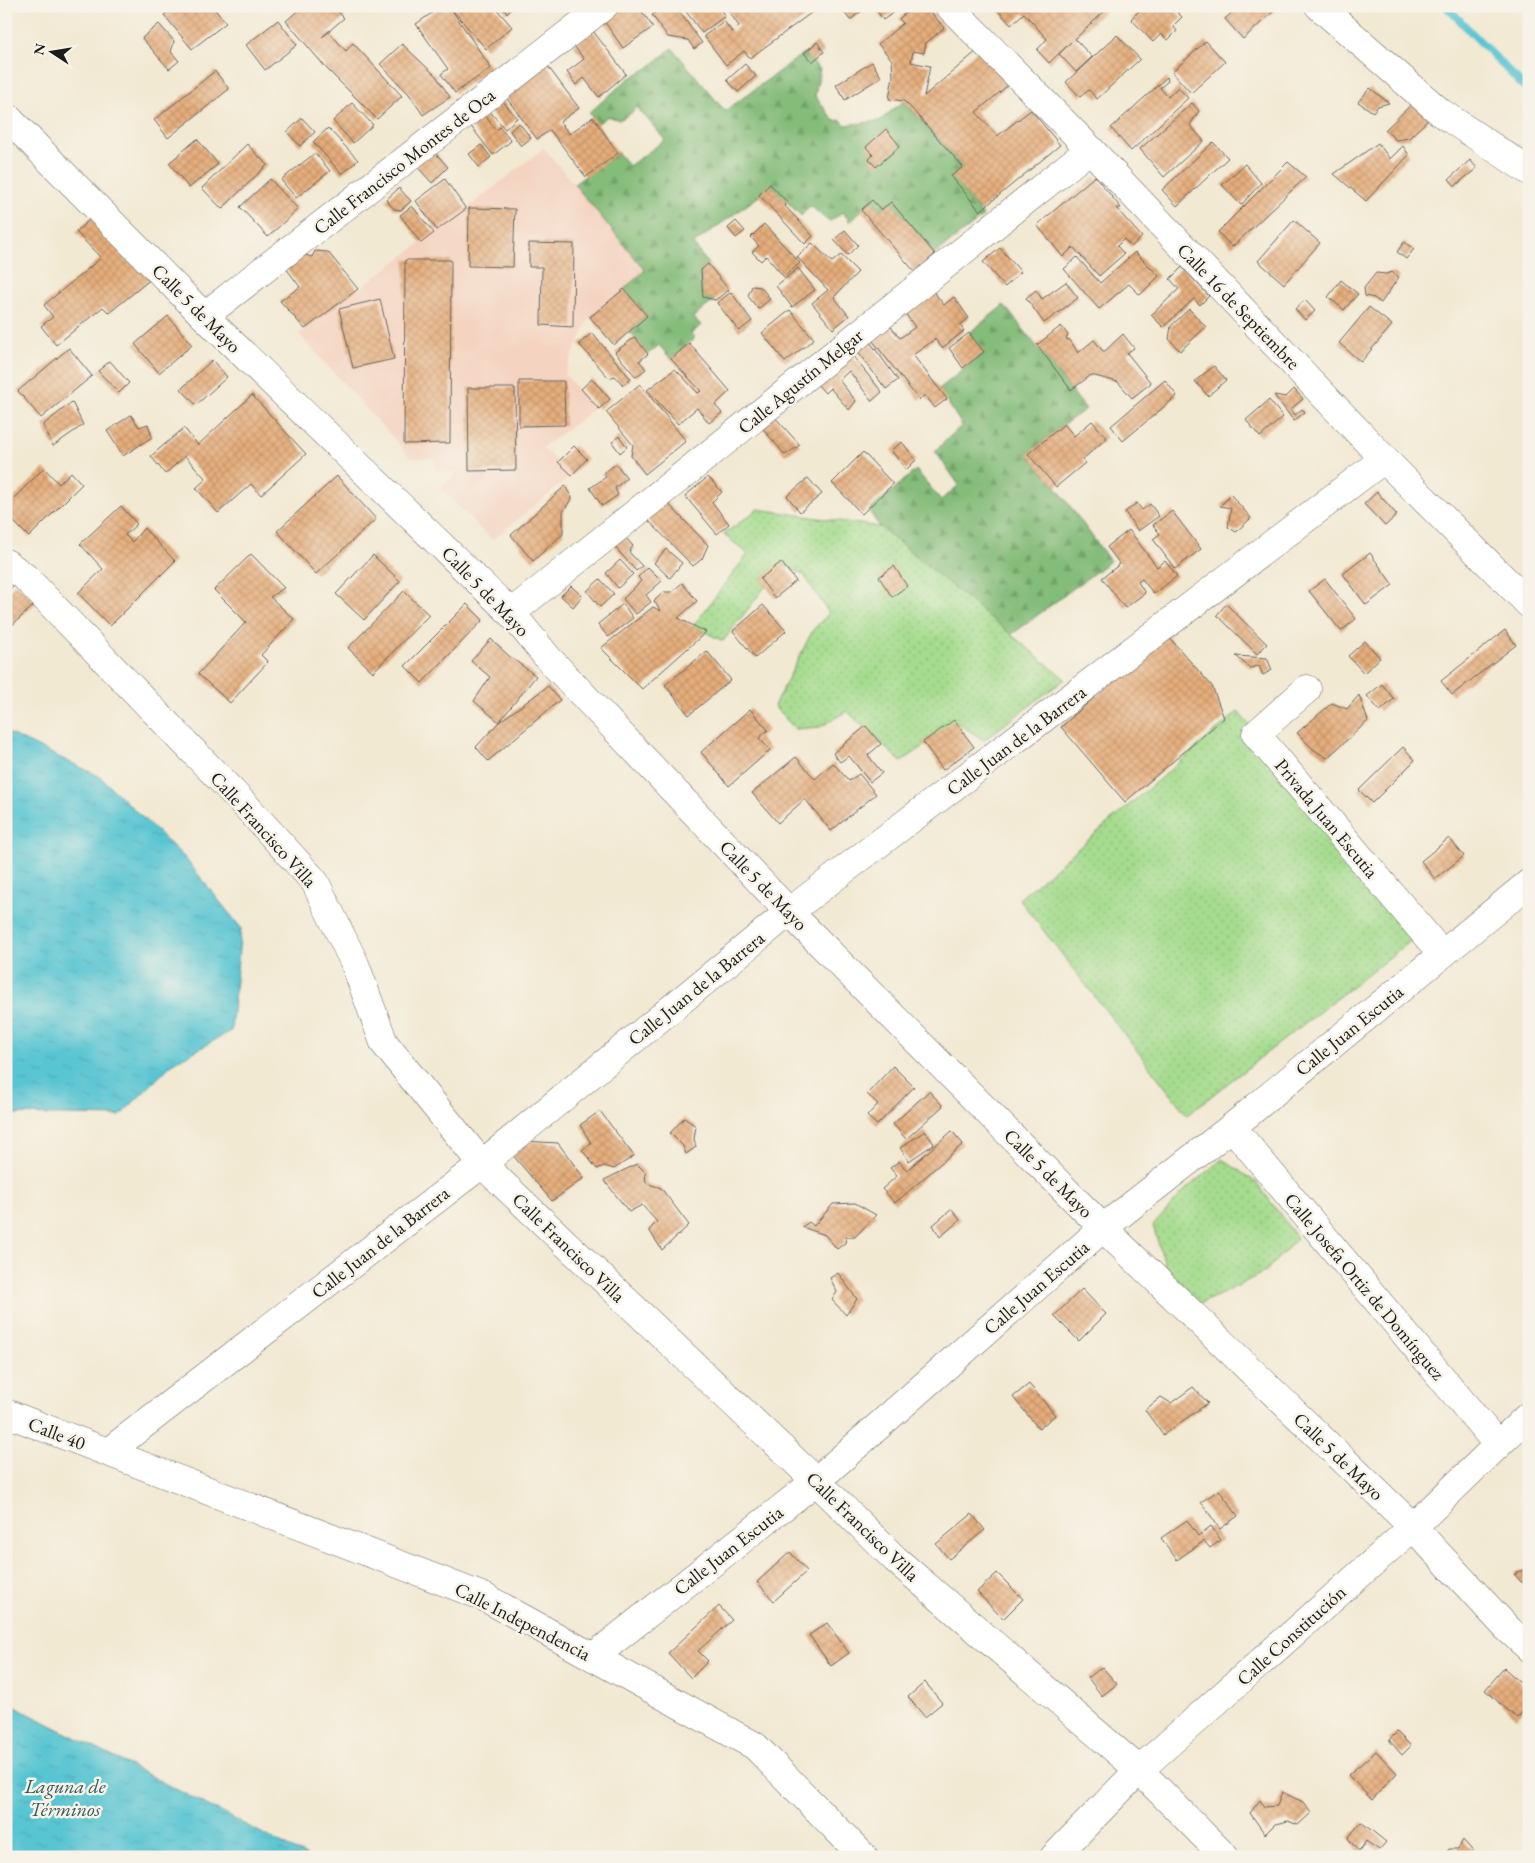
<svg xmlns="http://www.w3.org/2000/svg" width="1535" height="1863" font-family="'EB Garamond',serif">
<defs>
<pattern id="forest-firs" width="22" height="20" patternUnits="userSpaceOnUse" patternTransform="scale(1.25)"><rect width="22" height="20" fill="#84bc79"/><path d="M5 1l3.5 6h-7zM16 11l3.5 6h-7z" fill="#71a168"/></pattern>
<pattern id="park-dots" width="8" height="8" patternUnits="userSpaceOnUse" patternTransform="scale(1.25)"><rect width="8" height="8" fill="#a5dc8e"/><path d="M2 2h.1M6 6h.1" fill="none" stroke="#8dbc7a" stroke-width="1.8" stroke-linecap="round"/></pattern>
<pattern id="water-ripples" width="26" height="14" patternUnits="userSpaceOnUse" patternTransform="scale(1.25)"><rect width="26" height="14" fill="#59c5d2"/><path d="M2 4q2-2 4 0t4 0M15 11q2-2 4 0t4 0" fill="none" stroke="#4da9b4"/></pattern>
<pattern id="building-cross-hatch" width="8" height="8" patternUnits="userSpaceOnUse" patternTransform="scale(1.25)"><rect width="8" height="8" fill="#e5ad7b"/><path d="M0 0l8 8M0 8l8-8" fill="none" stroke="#c4946a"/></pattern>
</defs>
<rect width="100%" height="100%" fill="#f7f3e8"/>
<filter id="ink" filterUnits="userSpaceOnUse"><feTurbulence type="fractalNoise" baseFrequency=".02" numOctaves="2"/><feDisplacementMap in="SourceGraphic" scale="10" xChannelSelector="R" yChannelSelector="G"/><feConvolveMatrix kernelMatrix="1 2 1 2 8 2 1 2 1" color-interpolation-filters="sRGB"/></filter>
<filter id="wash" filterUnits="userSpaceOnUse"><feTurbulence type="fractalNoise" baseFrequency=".0096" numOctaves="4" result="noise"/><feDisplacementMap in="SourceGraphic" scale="20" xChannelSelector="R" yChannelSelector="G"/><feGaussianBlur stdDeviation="1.12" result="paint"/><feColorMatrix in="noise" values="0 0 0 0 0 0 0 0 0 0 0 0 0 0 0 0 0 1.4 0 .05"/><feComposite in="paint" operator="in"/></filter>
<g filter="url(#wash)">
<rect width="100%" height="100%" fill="#f2e9d3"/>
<polygon fill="#f4d3c0" points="544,148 645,270 590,317 564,374 595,408 542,448 572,475 492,540 441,489 458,472 436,472 435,458 411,458 299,334 466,209"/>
<g fill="url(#forest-firs)" stroke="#506c4a">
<polygon points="672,48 725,111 804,53 820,69 815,96 834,121 841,120 845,125 879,121 904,101 963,167 952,176 983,216 935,254 891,202 881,210 872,200 850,222 843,212 829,222 811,206 801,216 770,184 759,196 693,244 708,264 701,270 703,296 715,300 693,317 701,325 691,334 695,338 671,359 659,345 648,354 629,331 647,316 624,289 645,270 574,184 618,153 629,166 665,140 637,107 630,114 619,120 608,116 597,124 589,113 628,79 648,68"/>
<polygon points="1004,305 1086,409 1064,424 1028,454 1056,487 1110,561 1011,635 880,527 869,511 916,470 941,500 959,485 935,451 962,425 939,389 984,353 969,333"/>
</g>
<g fill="url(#park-dots)" stroke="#607c55">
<polygon points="758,509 880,527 1065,679 984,740 957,723 901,762 847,711 820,727 795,729 774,706 813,630 829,613 804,575 783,564 723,641 693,626 748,554 724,534"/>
<polygon points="1238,712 1427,928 1187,1115 1019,899"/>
<polygon points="1222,1159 1257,1183 1297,1238 1266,1271 1224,1293 1194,1306 1166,1268 1153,1226 1185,1190"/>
</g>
<g fill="url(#water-ripples)" stroke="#3a7077">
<polygon points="6,732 99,776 184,857 241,928 231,1031 172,1064 120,1116 6,1114"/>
<polygon points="6,1702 308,1857 6,1857"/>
</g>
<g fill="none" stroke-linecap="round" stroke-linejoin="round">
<polyline stroke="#59c5d2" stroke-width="8" points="1446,6 1522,85 1529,88"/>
</g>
<g id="blocks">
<g fill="url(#building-cross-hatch)">
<polygon points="174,6 212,6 226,23 192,49 164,15"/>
<polygon points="303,6 333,6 344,18 322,37 329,32 346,51 353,43 402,96 377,119 327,69 286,21"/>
<polygon points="442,6 449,6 491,68 455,93 441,74 448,69 416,24"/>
<polygon points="449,6 494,6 512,27 486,49"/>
<polygon points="501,6 515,6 507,13"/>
<polygon points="625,6 638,6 653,27 623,48 604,21"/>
<polygon points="664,6 675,6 702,43 694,49 688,40 668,37 652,15"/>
<polygon points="682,6 718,6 725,16 702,33"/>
<polygon points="725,6 813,6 815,10 750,58 744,51 726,65 704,36 724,21 732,32 739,26"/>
<polygon points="839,6 868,6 850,20"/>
<polygon points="874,6 903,6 883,20"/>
<polygon points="913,6 926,6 944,28 926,43 924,53 913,51 911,62 930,66 924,96 978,50 1012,82 976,112 997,136 1031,110 1060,145 980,211 951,176 963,167 911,108 904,101 889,99 893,76 892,60 878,44 903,23 899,19"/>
<polygon points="994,6 1110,6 1075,39 1092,57 1076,72 1059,54 1071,42 1049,63 1037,50 1047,39 1024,13 1011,25"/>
<polygon points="1144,6 1171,6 1182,17 1173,26 1177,31 1168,40 1161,34 1153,42 1131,19"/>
<polygon points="1239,6 1260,6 1265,11 1270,7 1274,11 1243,39 1225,19"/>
<polygon points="278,20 297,45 265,70 246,45"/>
<polygon points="159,24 174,41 171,52 179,61 169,69 142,38"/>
<polygon points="593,31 626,74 599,97 584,78 576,85 567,72 584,59 574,46"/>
<polygon points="1117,35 1140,59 1097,99 1089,90 1080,97 1066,82"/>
<polygon points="1206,41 1225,62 1191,93 1172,72"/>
<polygon points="817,42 824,52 812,62 804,53"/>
<polygon points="402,44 436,76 450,97 423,115 409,94 380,64"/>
<polygon points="872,62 881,77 845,100 836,85"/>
<polygon points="546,64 579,108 560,122 569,134 593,117 618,153 586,177 550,130 537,139 505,96"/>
<polygon points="745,64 756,76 738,92 727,80"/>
<polygon points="215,71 229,89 168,138 154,120"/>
<polygon points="1167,77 1168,81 1160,88 1168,97 1178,87 1188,98 1131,151 1111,128"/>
<polygon points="1370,88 1389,103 1378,106 1373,112 1358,102"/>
<polygon points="500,98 517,118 505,129 487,108"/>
<polygon points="1414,102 1430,118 1409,138 1396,140 1385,130"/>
<polygon points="352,103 373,125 353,143 333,121"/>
<polygon points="1192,103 1199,111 1190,125 1204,141 1164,177 1140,149"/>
<polygon points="484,114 496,130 500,127 511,141 493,155 470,125"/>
<polygon points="302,118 315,132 300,146 287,132"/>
<polygon points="519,123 531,138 521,146 510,131"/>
<polygon points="328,128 358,160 342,174 313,142"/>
<polygon points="886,129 900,146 876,167 869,159 873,155 866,147"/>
<polygon points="197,139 218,164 189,188 169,163"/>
<polygon points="1213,142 1228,158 1177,206 1162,190"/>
<polygon points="1378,143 1390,159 1403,146 1409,155 1366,201 1334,174"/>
<polygon points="247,144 267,165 222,209 202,188"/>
<polygon points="481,145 491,157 479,167 469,154"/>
<polygon points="431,148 448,167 432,183 414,163"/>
<polygon points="315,153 330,171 296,198 281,180"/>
<polygon points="1470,160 1477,168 1455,186 1449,179"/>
<polygon points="1288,162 1306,177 1232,247 1218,232"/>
<polygon points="1245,164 1261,183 1241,205 1222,185"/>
<polygon points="1095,176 1121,208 1116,208 1142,237 1131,247 1124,239 1117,246 1124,254 1099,276 1073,247 1063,257 1037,225"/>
<polygon points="270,179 298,209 268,237 240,207"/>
<polygon points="445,179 466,209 437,230 416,201"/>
<polygon points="770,184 787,202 784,205 813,236 805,244 759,195"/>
<polygon points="399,188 411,201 401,210 394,209 386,200"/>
<polygon points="872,200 881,210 891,202 935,254 915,272 861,210"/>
<polygon points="412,206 434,233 421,243 400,215"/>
<polygon points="469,208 515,209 513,267 468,266"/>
<polygon points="94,215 152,278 109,313 103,307 56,345 41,326 53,317 44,305 101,258 76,232"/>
<polygon points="1294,220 1320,243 1284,284 1258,261"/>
<polygon points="736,221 745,231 736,238 728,228"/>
<polygon points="764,224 800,263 784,277 766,256 761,261 752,252 759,246 751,237"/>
<polygon points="845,230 858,245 848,255 834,240"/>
<polygon points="1404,242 1414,249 1406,259 1397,252"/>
<polygon points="529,243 574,244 573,327 541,325 542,267 529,267"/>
<polygon points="812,243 832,262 841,255 858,272 834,297 849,316 833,329 812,303 828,290 797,257"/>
<polygon points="1000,248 1021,272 1005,287 983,262"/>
<polygon points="315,251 328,252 358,289 305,329 280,301 300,287 286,268 302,254 312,257"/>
<polygon points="1135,252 1159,276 1140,295 1129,284 1099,309 1064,269 1077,257 1100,283"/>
<polygon points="405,260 451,260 450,443 404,444"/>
<polygon points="708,264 729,290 715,300 703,297 701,270"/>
<polygon points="1182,267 1209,296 1200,305 1194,299 1163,327 1151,315 1179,289 1170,279"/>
<polygon points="798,268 815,290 792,307 776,286"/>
<polygon points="1392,272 1399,277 1381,303 1374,298 1365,296 1364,288 1376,273 1386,274"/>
<polygon points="1341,280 1358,294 1344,310 1328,297"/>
<polygon points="1066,282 1078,298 1044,323 1026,298 1036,290 1042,299"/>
<polygon points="752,286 761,287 770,299 758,309 748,296"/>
<polygon points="624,289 647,316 614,345 590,317"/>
<polygon points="731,292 752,321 739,331 717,303"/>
<polygon points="934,292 944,305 954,297 969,318 960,325 964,331 942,348 935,339 913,355 947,399 935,408 925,395 919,400 869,336 887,322 900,338 915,327 905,313"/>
<polygon points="380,299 394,359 353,368 339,309"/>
<polygon points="1305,300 1315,311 1305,320 1295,309"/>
<polygon points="1369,307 1392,325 1361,362 1339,343"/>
<polygon points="1189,309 1206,327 1180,351 1169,339 1171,326"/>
<polygon points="790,310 814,339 785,362 762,333"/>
<polygon points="168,316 192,345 159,373 135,344"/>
<polygon points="1061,326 1068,335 1066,339 1070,340 1078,353 1094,340 1103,351 1105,351 1123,334 1134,348 1127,353 1151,383 1132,398 1118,382 1091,375 1071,390 1037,345"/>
<polygon points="592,333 631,379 623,385 615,376 609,378 579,344"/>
<polygon points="969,333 984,352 963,368 949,348"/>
<polygon points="635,337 648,354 639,361 646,369 636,377 615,352"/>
<polygon points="870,342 898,380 886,389 857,351"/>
<polygon points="689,343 730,391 715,405 722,413 709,423 697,408 678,424 647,390 675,369 698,393 701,391 671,359"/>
<polygon points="69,348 92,376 41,418 18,391"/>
<polygon points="852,355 882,392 872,401 849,371 839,380 856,401 849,410 830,388 825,393 816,383"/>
<polygon points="212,360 227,377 196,405 181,389"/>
<polygon points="110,361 129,383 119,393 98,371"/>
<polygon points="1214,366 1226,380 1208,396 1195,381"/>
<polygon points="592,379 610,399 599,409 581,389"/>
<polygon points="1165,380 1177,396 1123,441 1111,426"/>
<polygon points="519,381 564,381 565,425 519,426"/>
<polygon points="640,384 686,441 645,474 631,456 633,445 606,412"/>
<polygon points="468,388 515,388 516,470 469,471"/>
<polygon points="1294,389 1303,399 1291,409 1295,415 1302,409 1305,412 1294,421 1274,395 1286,397"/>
<polygon points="252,395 306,454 261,495 251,484 218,513 196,488 206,479 185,456 165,474 151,456 184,428 198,445"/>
<polygon points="1269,400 1283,417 1260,437 1246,420"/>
<polygon points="72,402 83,425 53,446 43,425"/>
<polygon points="771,413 800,445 785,455 759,424"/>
<polygon points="131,415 139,427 148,424 152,437 123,456 107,431"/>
<polygon points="1092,421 1107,438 1083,459 1085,463 1056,487 1028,454 1064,424 1074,436"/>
<polygon points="619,436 627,447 620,453 612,442"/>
<polygon points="902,442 916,460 906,470 891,450"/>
<polygon points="574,446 587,459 572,475 558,462"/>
<polygon points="863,452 893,484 862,514 832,483"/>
<polygon points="616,464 627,478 615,488 618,495 602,506 590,488 606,477 603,473"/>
<polygon points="44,468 59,484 71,472 82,484 29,537 6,514 6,506"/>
<polygon points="337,476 376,519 316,574 277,531"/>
<polygon points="708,477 722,492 712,502 729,524 717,534 685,496"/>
<polygon points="808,478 822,494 800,512 787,496"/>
<polygon points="565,486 572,498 563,512 563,534 533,561 511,535"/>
<polygon points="1377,492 1397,515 1385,526 1364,504"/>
<polygon points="1231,495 1251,518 1236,532 1228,527 1231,508 1220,506"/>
<polygon points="662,497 708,545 702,559 693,566 642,514"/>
<polygon points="1137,503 1142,510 1150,504 1159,516 1138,531 1125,512"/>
<polygon points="121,506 137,524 125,535 132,542 144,528 175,561 110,626 78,593 103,569 80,544"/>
<polygon points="1172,511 1201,549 1175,569 1153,539 1160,534 1153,525"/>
<polygon points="619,530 633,546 629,552 642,566 636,571 608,539"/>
<polygon points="1129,530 1157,567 1165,561 1177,576 1154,594 1142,579 1138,582 1145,593 1125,608 1102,578 1120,564 1107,547"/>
<polygon points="666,549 682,563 670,578 654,563"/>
<polygon points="1370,553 1393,585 1366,605 1343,574"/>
<polygon points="251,554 284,588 270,597 294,619 261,655 268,662 230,703 198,674 246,622 214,590"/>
<polygon points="373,555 400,581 364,620 336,594"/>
<polygon points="620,560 633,574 618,588 606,573"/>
<polygon points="781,562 796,581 775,598 760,579"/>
<polygon points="894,566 907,586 892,597 879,577"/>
<polygon points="648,567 662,581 646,595 651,602 636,614 623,599 641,581 638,577"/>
<polygon points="600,579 614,594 600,607 587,591"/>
<polygon points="1325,579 1356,619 1341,631 1309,591"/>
<polygon points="17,583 36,603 6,631 6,592"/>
<polygon points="682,583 697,601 678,618 706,632 642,689 601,648 653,607 661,611 654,601 664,592 672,592"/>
<polygon points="571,586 582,596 573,607 561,596"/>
<polygon points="404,591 429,615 373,672 348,648"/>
<polygon points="467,604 483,620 422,683 405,666"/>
<polygon points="623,604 633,618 608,637 598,624"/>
<polygon points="1226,604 1267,644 1257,654 1217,615"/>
<polygon points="763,605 786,631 755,658 733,631"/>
<polygon points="1505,630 1516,645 1452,695 1441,681"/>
<polygon points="1166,634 1212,686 1224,718 1125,802 1061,727"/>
<polygon points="491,639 509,656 536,676 499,722 548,686 560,700 488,761 476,747 499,722 474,701 490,677 471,661"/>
<polygon points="1365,641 1380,658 1364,673 1348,656"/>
<polygon points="707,651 731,680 689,715 665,685"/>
<polygon points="1236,656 1267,658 1272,670 1263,675 1259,666 1250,668"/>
<polygon points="1382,684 1394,699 1380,711 1367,696"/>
<polygon points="1359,695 1368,721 1327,758 1313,749 1297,733 1332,703 1347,709"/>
<polygon points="750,709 768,730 759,738 770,750 729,786 701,752"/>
<polygon points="954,720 974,747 943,770 923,742"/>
<polygon points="866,726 881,744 868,755 882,773 870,782 849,756 840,762 833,753"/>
<polygon points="1403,747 1415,760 1372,803 1359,790"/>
<polygon points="796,757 815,779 833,763 849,781 859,774 876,794 831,831 805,799 778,823 752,793"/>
<polygon points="1449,838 1464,856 1435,879 1421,861"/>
<polygon points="893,1066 914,1087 877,1125 867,1116 878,1104 867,1094"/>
<polygon points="929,1091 943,1106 906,1139 893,1124"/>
<polygon points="600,1111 634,1156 614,1169 604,1166 597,1169 582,1150 591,1143 580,1125"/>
<polygon points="684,1118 696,1126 694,1139 696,1147 686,1154 683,1146 670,1133"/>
<polygon points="925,1131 934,1144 909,1161 900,1148"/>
<polygon points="952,1131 963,1144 895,1203 882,1189 897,1176 890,1168 899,1161 907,1170"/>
<polygon points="523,1141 558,1143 584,1178 552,1201 510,1152"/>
<polygon points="637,1164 645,1172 646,1183 661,1188 689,1225 662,1250 649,1230 657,1222 642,1205 629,1212 604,1180"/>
<polygon points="855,1203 876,1215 855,1237 846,1237 845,1243 837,1249 825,1235 802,1227 809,1222 814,1226 833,1204"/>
<polygon points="952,1209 960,1220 940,1237 933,1225"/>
<polygon points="838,1273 857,1299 846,1315 832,1300 837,1292 830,1278"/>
<polygon points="1082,1289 1106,1314 1079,1341 1054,1316"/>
<polygon points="1029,1384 1055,1415 1039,1429 1013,1397"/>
<polygon points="1193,1387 1208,1403 1163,1435 1145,1410 1161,1397 1171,1403"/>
<polygon points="1219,1490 1238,1516 1220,1529 1201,1502"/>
<polygon points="972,1514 985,1530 949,1559 936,1544"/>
<polygon points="1187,1520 1198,1536 1211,1526 1221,1540 1210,1548 1204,1541 1177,1560 1161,1538"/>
<polygon points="790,1552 807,1571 774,1601 757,1582"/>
<polygon points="1529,1569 1529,1591 1514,1574 1517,1574 1516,1572"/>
<polygon points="997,1573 1023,1599 1003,1619 977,1592"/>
<polygon points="719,1606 732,1620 698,1651 708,1661 691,1678 668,1653"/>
<polygon points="827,1623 849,1653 831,1666 809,1635"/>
<polygon points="1102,1667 1117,1684 1102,1696 1088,1678"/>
<polygon points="1504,1668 1529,1690 1529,1705 1517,1718 1485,1690"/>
<polygon points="925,1682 942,1703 925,1717 908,1697"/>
<polygon points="1397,1732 1411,1746 1402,1755 1389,1740"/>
<polygon points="1376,1751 1397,1773 1372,1800 1348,1775"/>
<polygon points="1282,1792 1303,1802 1311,1813 1298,1825 1288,1821 1275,1824 1265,1834 1250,1813 1260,1800 1264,1807 1277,1806"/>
<polygon points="1361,1822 1386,1842 1379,1850 1366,1841 1359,1852 1348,1838"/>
<polygon points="1463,1840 1478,1857 1443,1857 1449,1849 1458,1849"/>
</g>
</g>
</g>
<g filter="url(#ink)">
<use href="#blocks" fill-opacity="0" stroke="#67645c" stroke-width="1"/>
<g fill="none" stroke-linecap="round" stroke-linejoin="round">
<defs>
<g id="minor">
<polyline points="949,6 1090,149 1384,459 1529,604"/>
<polyline points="1319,6 1440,112 1529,171"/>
<polyline points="6,116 204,316 511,613 548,658 789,912 1103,1228 1413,1527 1507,1628 1529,1648"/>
<polyline points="204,316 604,6"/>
<polyline points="6,563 25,577 245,805 315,882 355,964 384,1043 482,1164 816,1481 895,1559 1139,1770 1225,1857"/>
<polyline points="511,613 1090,149"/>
<polyline points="1307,689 1256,734 1442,954"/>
<polyline points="1232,1127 1498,1445"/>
<polyline points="6,1413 484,1597 755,1746 864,1857"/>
<polyline points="108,1452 482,1164 789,912 1384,459"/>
<polyline points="593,1657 816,1481 1103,1228 1232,1127 1529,883"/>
<polyline points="1054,1857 1139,1770 1413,1527 1529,1415"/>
</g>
</defs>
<use href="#minor" stroke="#67645c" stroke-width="29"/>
<use href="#minor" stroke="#fff" stroke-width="28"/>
</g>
</g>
<g text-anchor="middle" stroke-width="5" stroke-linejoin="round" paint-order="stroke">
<g font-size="19" fill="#1c1c1c" stroke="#f7f3e8">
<text transform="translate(404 161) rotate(-38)" y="7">Calle Francisco Montes de Oca</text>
<text transform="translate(1239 306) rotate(46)" y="7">Calle 16 de Septiembre</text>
<text transform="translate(197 308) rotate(45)" y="7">Calle 5 de Mayo</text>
<text transform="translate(800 381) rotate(-39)" y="7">Calle Agustín Melgar</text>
<text transform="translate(486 591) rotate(46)" y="7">Calle 5 de Mayo</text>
<text transform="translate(1016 740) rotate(-37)" y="7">Calle Juan de la Barrera</text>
<text transform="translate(1327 818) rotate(50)" y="7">Privada Juan Escutia</text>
<text transform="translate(264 829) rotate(48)" y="7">Calle Francisco Villa</text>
<text transform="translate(764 885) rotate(46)" y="7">Calle 5 de Mayo</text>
<text transform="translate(696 988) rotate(-39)" y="7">Calle Juan de la Barrera</text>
<text transform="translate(1349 1030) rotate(-39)" y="7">Calle Juan Escutia</text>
<text transform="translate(1049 1173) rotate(45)" y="7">Calle 5 de Mayo</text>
<text transform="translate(380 1242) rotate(-38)" y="7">Calle Juan de la Barrera</text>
<text transform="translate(569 1247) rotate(44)" y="7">Calle Francisco Villa</text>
<text transform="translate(1365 1286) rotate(50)" y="7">Calle Josefa Ortiz de Domínguez</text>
<text transform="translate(1036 1287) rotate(-41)" y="7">Calle Juan Escutia</text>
<text transform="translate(57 1433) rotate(21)" y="7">Calle 40</text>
<text transform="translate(1339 1456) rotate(44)" y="7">Calle 5 de Mayo</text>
<text transform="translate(863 1526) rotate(44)" y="7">Calle Francisco Villa</text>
<text transform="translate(728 1550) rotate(-38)" y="7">Calle Juan Escutia</text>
<text transform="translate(523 1621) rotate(27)" y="7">Calle Independencia</text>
<text transform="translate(1291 1635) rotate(-42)" y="7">Calle Constitución</text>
</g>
<g font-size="20" font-style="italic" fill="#31575c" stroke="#f7f3e8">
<text x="65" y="1793">Laguna de<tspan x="65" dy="23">Términos</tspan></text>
</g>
</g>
<rect width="1535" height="1863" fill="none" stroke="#f7f3e8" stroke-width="25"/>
<g transform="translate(52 52) rotate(282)" stroke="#f7f3e8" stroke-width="4" paint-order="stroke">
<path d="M0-4L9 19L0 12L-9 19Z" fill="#1c1c1c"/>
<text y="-8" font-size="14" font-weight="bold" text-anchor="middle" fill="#1c1c1c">N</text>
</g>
</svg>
